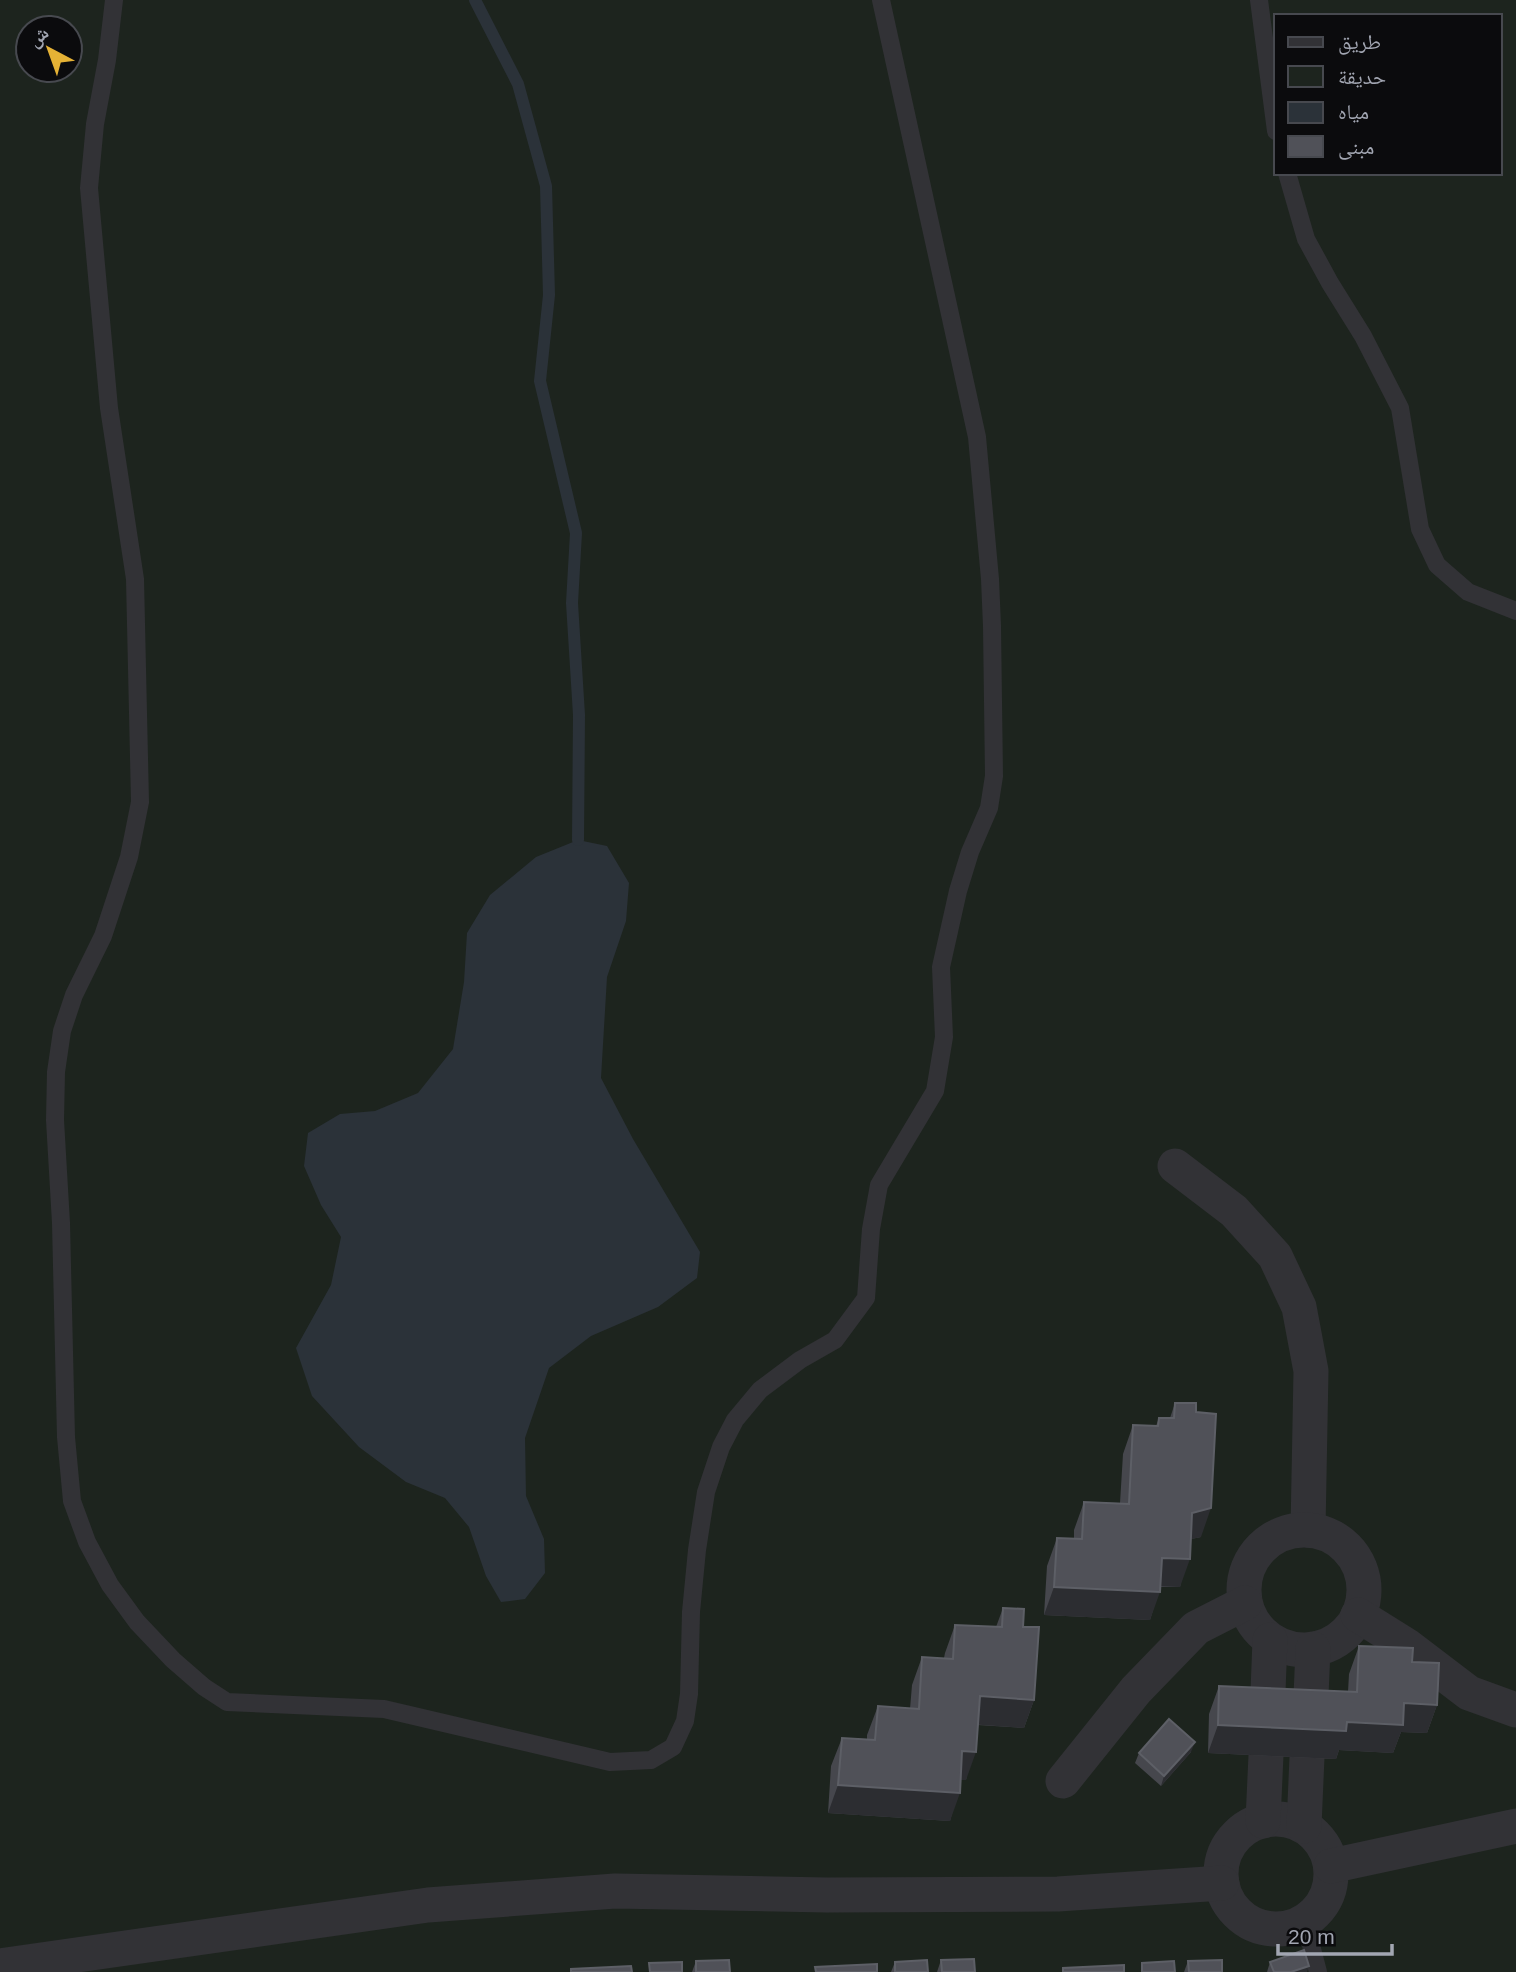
<svg xmlns="http://www.w3.org/2000/svg" width="1516" height="1972" font-family="Helvetica,'Noto Naskh Arabic',sans-serif">
<rect width="100%" height="100%" fill="#101012"/>
<path fill="#1d241e" fill-rule="evenodd" d="M0,0H1516V1972H0ZM1276,16H1500V173H1276ZM28,28H70V70H28Z"/>
<polygon fill="#2b3239" points="578,840 607,846 629,883 626,921 607,977 601,1078 633,1139 700,1252 697,1278 658,1307 591,1336 549,1368 525,1438 526,1496 544,1539 545,1573 525,1599 501,1602 486,1576 469,1527 445,1498 406,1482 359,1447 312,1396 296,1348 331,1285 341,1237 321,1205 304,1166 308,1133 340,1114 375,1111 418,1093 453,1049 464,982 467,933 490,895 536,857"/>
<g fill="none" stroke-linecap="round" stroke-linejoin="round">
<polyline stroke="#2b3239" stroke-width="12" points="475,0 518,84 546,186 549,295 540,381 576,533 572,603 579,715 578,840"/>
<g stroke="#323236" stroke-width="18">
<polyline points="114,0 107,60 95,124 89,188 109,408 135,579 140,802 129,857 103,936 74,995 62,1031 56,1072 55,1120 61,1223 66,1437 72,1501 87,1542 110,1585 137,1622 173,1660 204,1687 227,1702 384,1709 610,1762 651,1760 673,1747 685,1721 689,1694 691,1612 697,1550 706,1492 721,1447 735,1420 760,1390 800,1360 835,1340 866,1298 871,1229 879,1185 935,1091 944,1037 941,967 958,891 970,852 989,808 994,776 992,626 990,579 977,437 881,0"/>
<polyline points="1259,0 1276,131"/>
<polyline points="1287,173 1306,239 1330,283 1363,336 1400,408 1420,529 1437,565 1468,592 1516,611"/>
<polyline points="1305,1922 1318,1972"/>
</g>
<g stroke="#323236" stroke-width="35">
<polyline points="1175,1166 1234,1211 1275,1256 1299,1307 1311,1371 1308,1530"/>
<circle cx="1304" cy="1590" r="60"/>
<polyline points="1358,1615 1406,1645 1469,1693 1516,1710"/>
<polyline points="1267,1717 1270,1640"/>
<polyline points="1310,1719 1313,1649"/>
<polyline points="1063,1781 1136,1690 1196,1628 1245,1603"/>
<circle cx="1276" cy="1874" r="55"/>
<polyline points="1263,1821 1266,1755"/>
<polyline points="1304,1826 1307,1757"/>
<polyline points="1331,1866 1516,1826"/>
<polyline points="0,1966 428,1905 615,1891 827,1895 1058,1894 1222,1883"/>
</g>
</g>
<g fill="#46474d">
<polygon points="1175,1403 1201,1537 1191,1539 1180,1587 1160,1587 1150,1620 1044,1615 1047,1566 1057,1538 1074,1539 1074,1530 1084,1502 1120,1503 1123,1454 1133,1425 1156,1426 1159,1418 1170,1418"/>
<polygon points="1003,1608 1023,1627 1034,1700 1024,1728 978,1725 966,1780 961,1780 950,1821 828,1813 831,1766 842,1738 867,1739 867,1735 878,1706 910,1709 912,1685 922,1657 944,1658 945,1653 955,1625 996,1627"/>
<polygon points="1359,1646 1412,1662 1437,1705 1427,1733 1401,1732 1393,1753 1339,1750 1336,1759 1208,1753 1209,1714 1219,1686 1348,1692 1349,1674"/>
<polygon points="1191,1752 1161,1786 1135,1763 1139,1753"/>
<polygon points="941,1960 975,1972 937,1972"/>
<polygon points="696,1961 730,1972 692,1972"/>
<polygon points="1188,1961 1222,1972 1184,1972"/>
<polygon points="895,1962 928,1972 891,1972"/>
<polygon points="1270,1962 1307,1972 1267,1972"/>
</g>
<g fill="#2c2d31">
<polygon points="1211,1508 1201,1537 1182,1541 1192,1513"/>
<polygon points="1162,1558 1190,1559 1180,1587 1152,1586"/>
<polygon points="1054,1587 1160,1592 1150,1620 1044,1615"/>
<polygon points="980,1696 1034,1700 1024,1728 969,1724"/>
<polygon points="1404,1703 1437,1705 1427,1733 1401,1732 1393,1753 1339,1750 1336,1759 1208,1753 1218,1725 1347,1722"/>
<polygon points="1195,1742 1191,1752 1161,1786 1164,1776"/>
<polygon points="962,1751 976,1752 966,1780 952,1780"/>
<polygon points="838,1785 960,1793 950,1821 828,1813"/>
<polygon points="1309,1966 1307,1972 1291,1972"/>
</g>
<g fill="#505158" stroke="#5d5f66" stroke-width="2">
<polygon points="1175,1403 1196,1403 1196,1412 1216,1414 1211,1508 1192,1513 1190,1559 1162,1558 1160,1592 1054,1587 1057,1538 1082,1539 1084,1502 1129,1504 1133,1425 1158,1426 1159,1418 1174,1418"/>
<polygon points="1003,1608 1024,1609 1023,1627 1039,1627 1034,1700 980,1696 976,1752 962,1751 960,1793 838,1785 842,1738 875,1740 878,1706 919,1709 922,1657 953,1659 955,1625 1002,1627"/>
<polygon points="1359,1646 1413,1648 1412,1662 1439,1663 1437,1705 1404,1703 1403,1725 1347,1722 1346,1731 1218,1725 1219,1686 1357,1692"/>
<polygon points="1169,1719 1195,1742 1164,1776 1139,1753"/>
<polygon points="1304,1950 1309,1966 1291,1972 1274,1972 1270,1962"/>
<polygon points="974,1959 975,1972 942,1972 941,1960"/>
<polygon points="729,1960 730,1972 696,1972 696,1961"/>
<polygon points="927,1960 928,1972 895,1972 895,1962"/>
<polygon points="1222,1960 1222,1972 1189,1972 1188,1961"/>
<polygon points="1174,1961 1175,1972 1142,1972 1142,1963"/>
<polygon points="682,1962 682,1972 650,1972 649,1963"/>
<polygon points="877,1964 877,1972 816,1972 815,1967"/>
<polygon points="1124,1965 1124,1972 1063,1972 1063,1968"/>
<polygon points="631,1966 632,1972 571,1972 571,1969"/>
</g>
<rect x="1274" y="14" width="228" height="161" fill="#0b0b0d" stroke="#47494f" stroke-width="2"/>
<rect x="1288" y="37" width="35" height="10" fill="#323236" stroke="#47494f" stroke-width="2"/>
<text x="1338" y="49" font-size="21" fill="#a2a6b2">طريق</text>
<rect x="1288" y="66" width="35" height="21" fill="#1d241e" stroke="#47494f" stroke-width="2"/>
<text x="1338" y="84" font-size="21" fill="#a2a6b2">حديقة</text>
<rect x="1288" y="102" width="35" height="21" fill="#2b3239" stroke="#47494f" stroke-width="2"/>
<text x="1338" y="119" font-size="21" fill="#a2a6b2">مياه</text>
<rect x="1288" y="136" width="35" height="21" fill="#505158" stroke="#47494f" stroke-width="2"/>
<text x="1338" y="154" font-size="21" fill="#a2a6b2">مبنى</text>
<g transform="translate(49 49) rotate(319)"><circle r="33" fill="#0b0b0d" stroke="#47494f" stroke-width="2"/>
<path d="M0-5L12 26L0 18L-12 26Z" fill="#e5b235"/>
<text y="-10" font-size="19" font-weight="bold" text-anchor="middle" fill="#a2a6b2">ش</text>
</g>
<path d="M1278 1944v10h114v-10" fill="none" stroke="#a2a6b2" stroke-width="3.5"/>
<text x="1288" y="1944" font-size="21" fill="#a2a6b2" stroke="#0b0b0d" stroke-width="5" paint-order="stroke">20 m</text>
</svg>
